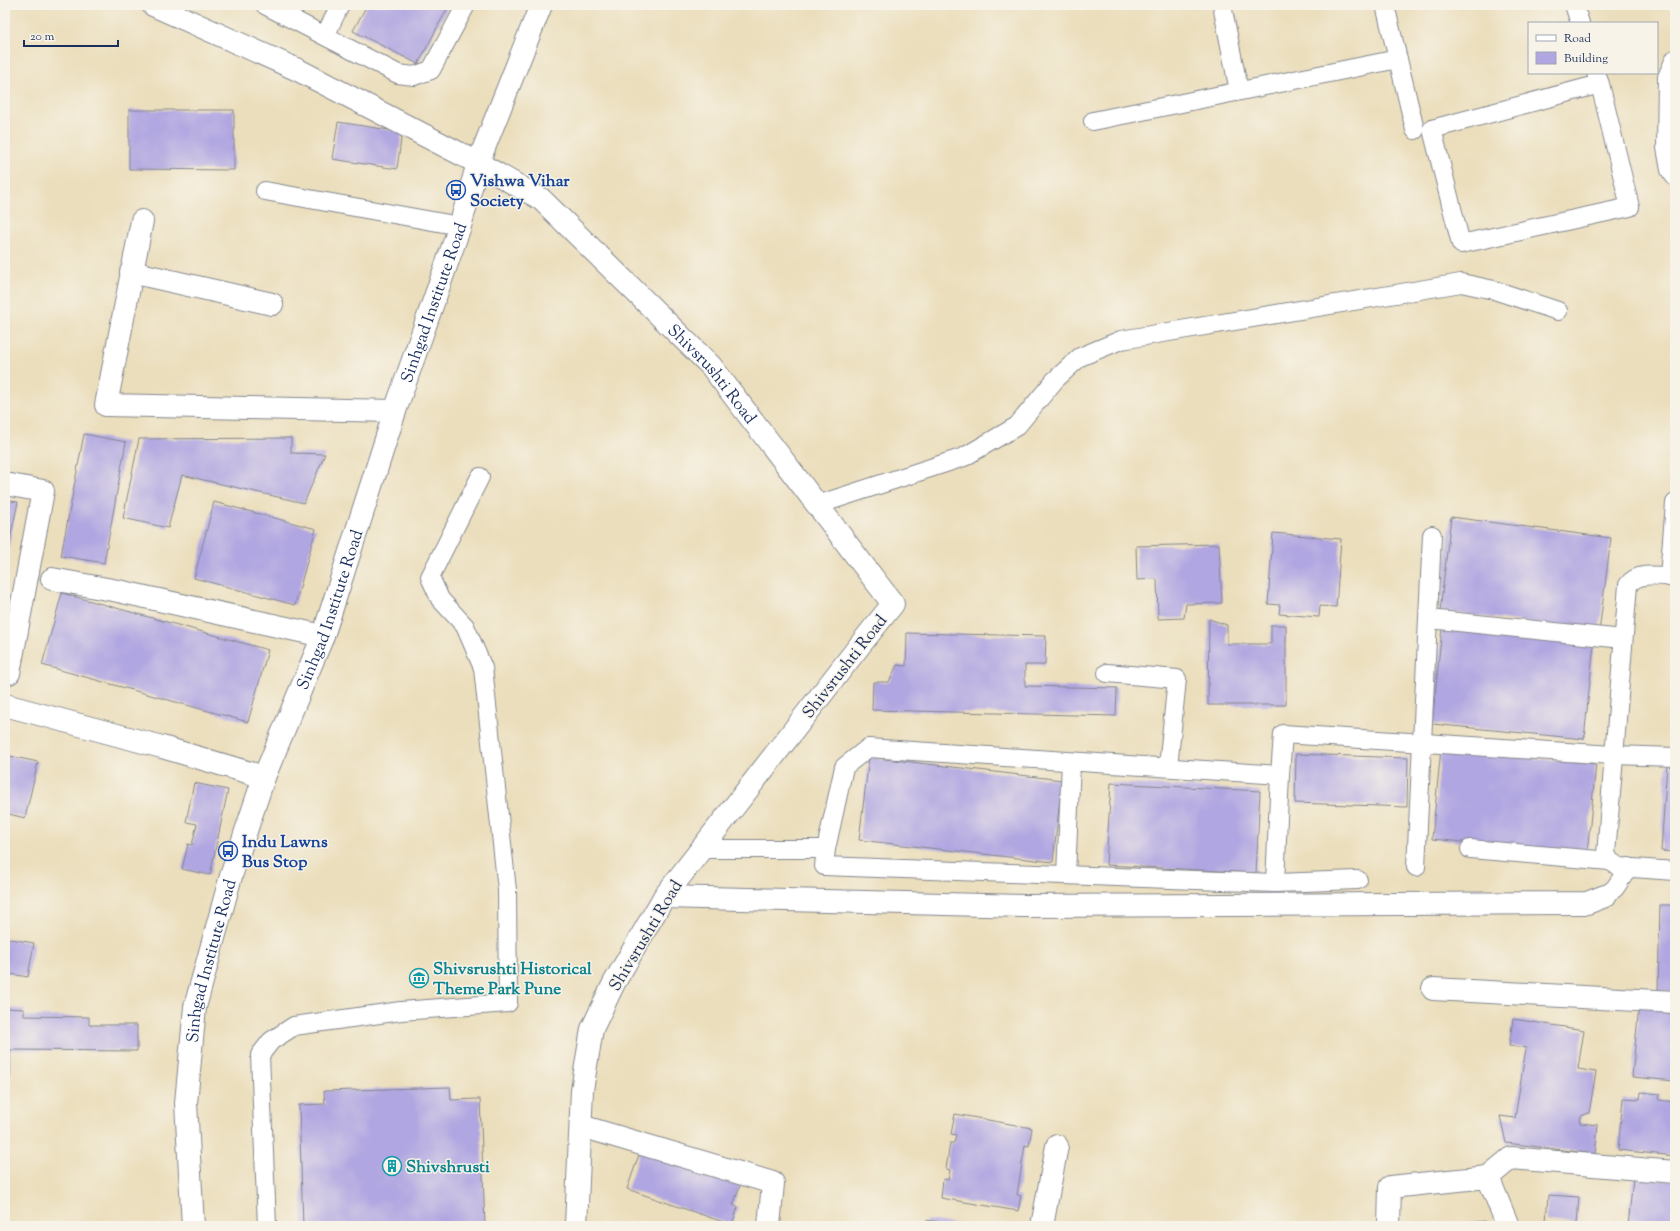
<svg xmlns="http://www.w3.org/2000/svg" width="1680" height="1231" font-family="'Sorts Mill Goudy',serif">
<rect width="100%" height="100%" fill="#f7f3e8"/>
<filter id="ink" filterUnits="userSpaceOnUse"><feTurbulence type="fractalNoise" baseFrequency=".025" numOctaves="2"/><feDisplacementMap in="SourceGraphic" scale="8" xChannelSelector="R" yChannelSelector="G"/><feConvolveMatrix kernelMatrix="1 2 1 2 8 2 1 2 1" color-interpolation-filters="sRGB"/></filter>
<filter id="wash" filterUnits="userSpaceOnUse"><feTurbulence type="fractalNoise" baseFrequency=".012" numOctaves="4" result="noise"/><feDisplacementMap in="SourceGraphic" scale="16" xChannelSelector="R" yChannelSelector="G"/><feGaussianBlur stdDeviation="0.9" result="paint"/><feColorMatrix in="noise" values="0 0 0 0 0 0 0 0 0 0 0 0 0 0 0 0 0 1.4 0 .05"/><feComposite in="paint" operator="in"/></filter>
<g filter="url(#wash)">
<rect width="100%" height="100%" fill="#ebdebc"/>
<g id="blocks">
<g fill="#b0a6e1">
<polygon points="367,5 449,5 418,64 353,31"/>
<polygon points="129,110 234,110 234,170 129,169"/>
<polygon points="338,122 402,132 397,169 332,159"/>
<polygon points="84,434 126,442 104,563 61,556"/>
<polygon points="291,438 291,453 325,454 304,503 182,475 168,528 123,518 139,439"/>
<polygon points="5,500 18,502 6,558 5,558"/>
<polygon points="214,502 316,529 295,605 194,578"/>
<polygon points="1451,517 1611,538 1599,632 1440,611"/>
<polygon points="1273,533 1341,539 1336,607 1320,606 1319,617 1279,614 1280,605 1268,604"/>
<polygon points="1219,544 1222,603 1186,604 1184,618 1158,619 1157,579 1137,580 1136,546"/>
<polygon points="62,593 268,650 248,722 42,665"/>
<polygon points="1209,619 1227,625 1227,644 1271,644 1271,625 1286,625 1286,705 1208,705"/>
<polygon points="1442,628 1594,643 1584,739 1432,724"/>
<polygon points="907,633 1046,636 1045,665 1025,665 1025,686 1117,688 1116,716 872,710 873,682 889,682 897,665 906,666"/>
<polygon points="1441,749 1596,764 1587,854 1432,839"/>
<polygon points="1296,754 1408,758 1407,807 1295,803"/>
<polygon points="5,755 38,762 25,818 5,813"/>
<polygon points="869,757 1062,780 1053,862 859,840"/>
<polygon points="1667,764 1675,765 1675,852 1661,851"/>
<polygon points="194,783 228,790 210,875 182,869 188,844 192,845 197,824 186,822"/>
<polygon points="1111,783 1260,791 1256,873 1106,865"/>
<polygon points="1660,905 1675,905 1675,992 1658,991"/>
<polygon points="5,938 34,943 28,977 5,973"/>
<polygon points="1639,1006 1675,1010 1675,1081 1632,1077"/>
<polygon points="5,1008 24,1009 24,1016 89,1017 89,1025 137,1025 137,1051 10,1050 10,1077 5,1077"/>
<polygon points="1513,1019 1584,1030 1578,1069 1596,1072 1589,1113 1581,1116 1580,1123 1598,1125 1595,1154 1506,1143 1500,1116 1515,1118 1526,1048 1509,1046"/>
<polygon points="450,1087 451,1100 480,1099 485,1226 303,1226 299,1105 325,1104 324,1091"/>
<polygon points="1641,1092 1660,1094 1659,1100 1675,1102 1675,1156 1618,1150 1623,1098 1640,1099"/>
<polygon points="955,1114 1032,1128 1029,1146 1025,1145 1017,1195 1021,1196 1018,1211 941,1198 943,1179 948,1180 950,1170 946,1169 950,1143 954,1143 956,1135 951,1134"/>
<polygon points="641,1149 741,1183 733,1205 738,1207 732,1225 627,1189"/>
<polygon points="1633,1178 1675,1181 1675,1226 1628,1226"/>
<polygon points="1548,1195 1579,1197 1577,1224 1546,1222"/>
<polygon points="926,1220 962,1225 961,1226 925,1226"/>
<polygon points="1485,1221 1486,1226 1450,1226 1450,1225"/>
</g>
</g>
</g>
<g filter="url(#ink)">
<use href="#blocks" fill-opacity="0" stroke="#83868d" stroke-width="1"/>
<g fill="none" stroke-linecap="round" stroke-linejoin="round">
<defs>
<g id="service">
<polyline points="265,5 398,74 414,76 431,70 466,5"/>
<polyline points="1222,5 1239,91"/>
<polyline points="1385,5 1415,130"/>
<polyline points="1574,5 1580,23"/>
<polyline points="325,36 340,5"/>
<polyline points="1675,59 1667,77 1666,148 1670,170 1675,177"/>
<polyline points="1596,73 1600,84 1630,207 1461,244 1432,129 1600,84"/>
<polyline points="1093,121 1398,59"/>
<polyline points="265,191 460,226"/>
<polyline points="817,505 964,457 1017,426 1055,380 1080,357 1121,340 1461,283 1494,290 1558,311"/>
<polyline points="1669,577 1675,503"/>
<path d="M1675,577C1659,576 1638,571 1628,585L1606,854L1610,861L1619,867L1675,871"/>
<polyline points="1429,619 1623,639"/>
<polyline points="1107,673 1177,679 1168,767"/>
<polyline points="701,849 826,849 844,767 868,748 1280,775 1283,734 1614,755 1675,757"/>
<polyline points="826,849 824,866 1275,883 1358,880"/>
<polyline points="1470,849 1610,861"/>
<polyline points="1416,867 1432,535"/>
<polyline points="1066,875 1071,762"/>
<polyline points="1275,883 1280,775"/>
<polyline points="1605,896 1615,888 1629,867"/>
<polyline points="267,1226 260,1055 271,1041 294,1026 401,1011 508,1003 507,890 483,668 465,626 440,599 430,577 480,477"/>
</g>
<g id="minor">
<path id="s1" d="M153,5L298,70L478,163L541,199L711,366L893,604L860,645L664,897L614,983L592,1029L582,1090L576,1226"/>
<polyline points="142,221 106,405 395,411"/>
<polyline points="131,272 272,304"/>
<polyline points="5,484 43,491 9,673 5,672"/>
<polyline points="52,579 118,591 323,636"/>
<polyline points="5,705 162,747 264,777"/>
<polyline points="664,897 1024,906 1587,903 1605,896"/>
<polyline points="1433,989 1675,1002"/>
<polyline points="581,1126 773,1183 769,1226"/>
<polyline points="1488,1177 1511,1158 1675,1172"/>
<path id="s2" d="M193,1226L186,1103L195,1007L231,876L264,777L323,636L395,411L460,226L478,163L541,5"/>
<polyline points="1042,1226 1057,1146"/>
<polyline points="1389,1226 1390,1187 1488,1177 1508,1226"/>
</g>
</defs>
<use href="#service" stroke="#83868d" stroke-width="20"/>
<use href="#minor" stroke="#83868d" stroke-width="24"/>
<use href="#service" stroke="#fff" stroke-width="18"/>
<use href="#minor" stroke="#fff" stroke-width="22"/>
</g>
</g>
<defs>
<symbol id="bus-ring" viewBox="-11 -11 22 22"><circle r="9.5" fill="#f7f3e8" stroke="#1a4fb4" stroke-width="1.5"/><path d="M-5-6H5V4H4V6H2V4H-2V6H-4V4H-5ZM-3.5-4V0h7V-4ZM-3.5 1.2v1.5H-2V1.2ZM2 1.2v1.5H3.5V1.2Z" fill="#1a4fb4"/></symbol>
<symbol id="museum-ring" viewBox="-11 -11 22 22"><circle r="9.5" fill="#f7f3e8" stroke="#0f9aa8" stroke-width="1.5"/><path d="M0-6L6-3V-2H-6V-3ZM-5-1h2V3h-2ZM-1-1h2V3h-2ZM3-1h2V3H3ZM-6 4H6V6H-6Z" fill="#0f9aa8"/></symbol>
<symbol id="building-ring" viewBox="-11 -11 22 22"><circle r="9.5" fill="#f7f3e8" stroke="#0f9aa8" stroke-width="1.5"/><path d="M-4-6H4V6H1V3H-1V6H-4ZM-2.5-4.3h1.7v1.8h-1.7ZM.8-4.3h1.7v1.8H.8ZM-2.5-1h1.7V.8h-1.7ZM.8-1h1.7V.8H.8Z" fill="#0f9aa8"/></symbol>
</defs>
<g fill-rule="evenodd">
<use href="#bus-ring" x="445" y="179" width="22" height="22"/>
<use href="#bus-ring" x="217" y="840" width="22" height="22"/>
<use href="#museum-ring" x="408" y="967" width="22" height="22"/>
<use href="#building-ring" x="381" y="1155" width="22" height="22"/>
</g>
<g text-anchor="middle" stroke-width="3" stroke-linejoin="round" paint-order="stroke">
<g font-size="17" font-weight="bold" fill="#164399" stroke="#f7f3e8" text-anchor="start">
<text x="470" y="186">Vishwa Vihar<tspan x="470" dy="20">Society</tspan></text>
<text x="242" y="847">Indu Lawns<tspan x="242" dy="20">Bus Stop</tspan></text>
</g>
<g font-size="17" fill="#1b2f5e" stroke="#f7f3e8">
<text dy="6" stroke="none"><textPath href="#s2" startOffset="964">Sinhgad Institute Road</textPath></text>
<text dy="6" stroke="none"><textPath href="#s1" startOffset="679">Shivsrushti Road</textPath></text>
<text dy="6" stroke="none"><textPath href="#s2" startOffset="640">Sinhgad Institute Road</textPath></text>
<text transform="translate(844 666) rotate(-52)" y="6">Shivsrushti Road</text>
<text transform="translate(645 935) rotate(-59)" y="6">Shivsrushti Road</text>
<text dy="6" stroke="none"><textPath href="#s2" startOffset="268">Sinhgad Institute Road</textPath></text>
</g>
<g font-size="17" font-weight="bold" fill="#0d838f" stroke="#f7f3e8" text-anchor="start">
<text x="433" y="974">Shivsrushti Historical<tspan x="433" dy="20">Theme Park Pune</tspan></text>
<text x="406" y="1172">Shivshrusti</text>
</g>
</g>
<rect width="1680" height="1231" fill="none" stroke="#f7f3e8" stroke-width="20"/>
<rect x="1528" y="22" width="130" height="52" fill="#f7f3e8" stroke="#9fa5b1"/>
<rect x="1536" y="35" width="20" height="6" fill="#ffffff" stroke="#9fa5b1"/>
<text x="1564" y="42" font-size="12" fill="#1b2f5e">Road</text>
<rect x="1536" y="52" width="20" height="12" fill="#b0a6e1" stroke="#9fa5b1"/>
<text x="1564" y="62" font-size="12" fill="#1b2f5e">Building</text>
<path d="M24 40v6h94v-6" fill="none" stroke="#1b2f5e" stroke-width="2"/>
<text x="30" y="40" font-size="12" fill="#1b2f5e" stroke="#f7f3e8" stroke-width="3" paint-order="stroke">20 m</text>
</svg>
